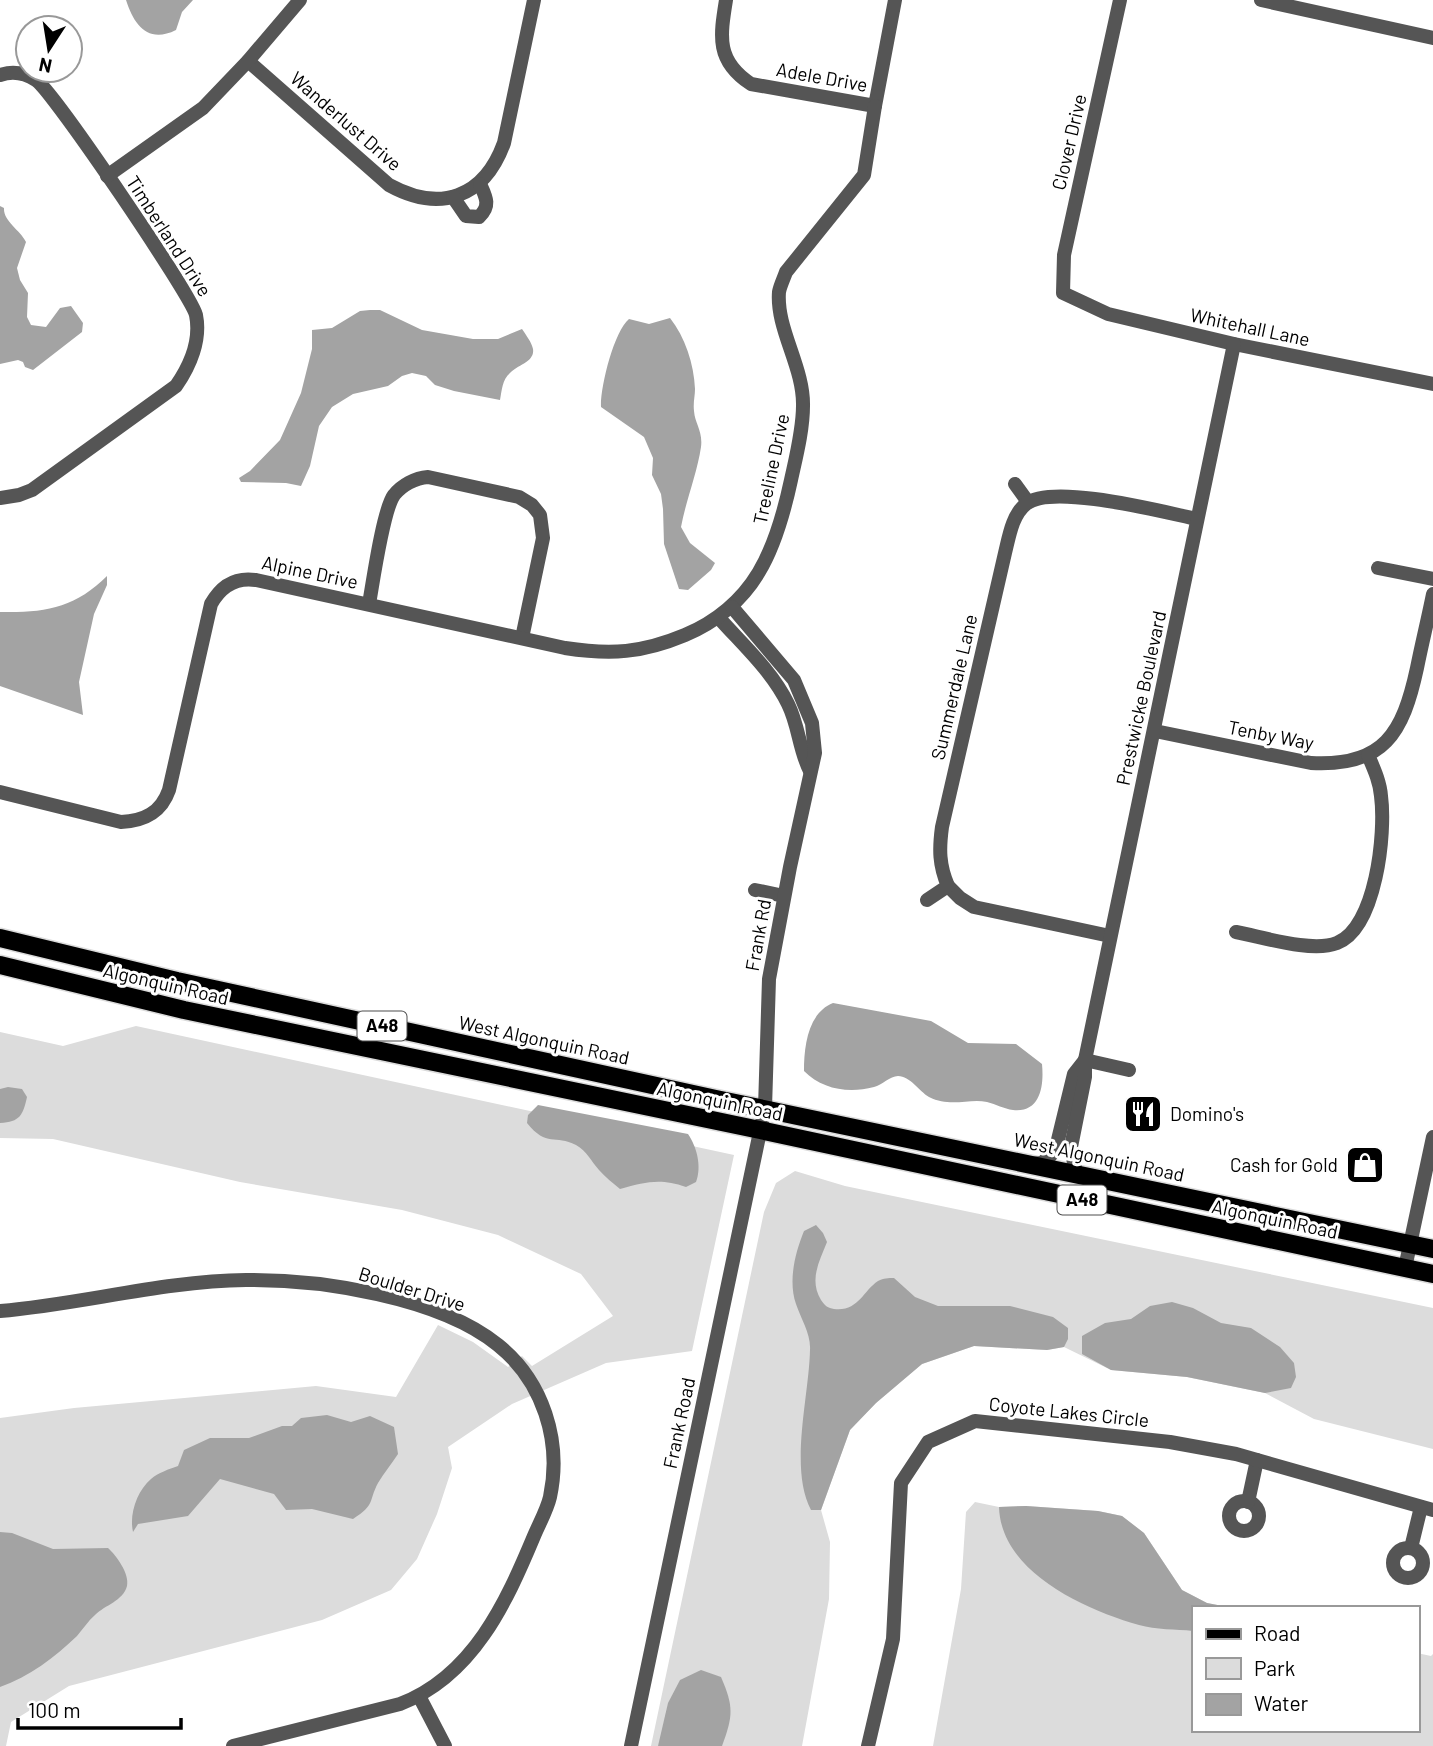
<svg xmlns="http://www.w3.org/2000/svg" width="1433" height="1746" font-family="Barlow,sans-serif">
<rect width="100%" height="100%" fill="#fff"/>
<g fill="#dcdcdc">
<polygon points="136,1026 734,1155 692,1351 606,1363 512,1404 448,1447 452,1468 437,1514 417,1559 391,1590 322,1620 69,1686 11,1722 6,1746 0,1746 0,1418 74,1408 316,1386 396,1397 438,1325 473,1342 508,1367 522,1356 532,1366 613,1316 581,1274 498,1235 402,1210 240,1182 53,1139 0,1138 0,1032 63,1046"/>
<polygon points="795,1171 845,1186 1433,1308 1433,1449 1314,1419 1265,1393 1187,1377 1111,1370 1064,1347 1047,1350 974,1346 922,1364 876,1403 850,1430 821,1510 830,1542 829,1599 802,1746 651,1746 764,1212 776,1183"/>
<polygon points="975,1502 999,1507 1026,1506 1098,1511 1122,1516 1144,1533 1182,1590 1207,1603 1233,1608 1193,1608 1193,1730 1417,1730 1417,1653 1431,1656 1433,1654 1433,1746 933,1746 961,1589 966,1512"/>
</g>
<g fill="#a3a3a3">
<path d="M126,0H193L182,12L176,30C148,44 134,25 126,0Z"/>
<path d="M0,206L4,208C3,221 20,230 26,242L17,268L20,280L28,293L27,317L31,325L46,327L60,308L71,306L83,323L82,332L33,370L25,367L23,362L18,360L0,364Z"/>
<path d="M370,310H380L422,330L473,339H498L522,329C526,335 532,343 533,349C535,362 517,365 510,373C502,380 502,390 500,400L454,391L435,385L426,376L412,373L402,376L388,386L353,394L332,407L319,426L310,466L301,486L286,483L241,482L239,478L250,471L280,440L301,393L312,349V330L332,328L360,311Z"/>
<path d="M670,318C685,337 694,364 695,389C695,396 693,403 694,411C695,424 703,431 701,447C697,474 686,500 681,527L690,543L715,563L711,570L688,590L679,589L664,544L663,509L661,494L652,475L653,458L644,437L601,407C600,388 614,331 629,319L649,324Z"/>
<path d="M107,576V585L94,614L79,682L83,715L0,686V612C44,613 75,608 107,576Z"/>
<path d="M833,1003L931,1021L968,1043L1016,1044L1042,1064C1044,1085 1041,1113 1013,1110C1004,1109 996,1104 987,1102C969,1098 951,1108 929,1097C919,1091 910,1076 898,1076C890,1076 882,1085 874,1087C848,1094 822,1089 804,1071C804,1046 808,1013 833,1003Z"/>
<path d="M8,1087L22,1089L27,1097C23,1115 20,1122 0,1123V1089Z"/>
<path d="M538,1105L688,1134C697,1147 702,1167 696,1182L686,1187C660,1178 646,1182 620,1189C613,1183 605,1177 599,1170C591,1161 587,1151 576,1145C555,1134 547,1148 527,1123L528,1115Z"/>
<path d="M816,1225L823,1233L827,1242C819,1262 809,1280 821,1300C825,1306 828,1308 834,1309C858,1312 863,1291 878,1281C884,1278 888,1278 894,1278L915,1297L938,1306H1010L1053,1317L1068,1328V1339L1064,1347L1047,1350L974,1346L922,1364L876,1403L850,1430L821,1510H811C789,1468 809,1397 810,1350C811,1334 801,1319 796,1304C788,1281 795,1253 804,1231Z"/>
<polygon points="1172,1302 1193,1308 1221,1323 1251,1328 1280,1347 1294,1363 1296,1377 1291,1388 1265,1393 1187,1377 1111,1370 1082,1354 1082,1336 1105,1323 1131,1319 1150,1306"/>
<path d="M327,1415L351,1422L370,1416L394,1427L398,1454C392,1463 384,1473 378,1483C368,1502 376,1504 353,1519L312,1509L286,1510L274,1494L220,1479L188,1516L138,1524L133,1532C129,1514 137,1491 151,1479C158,1473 169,1469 178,1466L184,1450L210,1438H249L282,1426H292L301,1418Z"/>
<path d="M1026,1506L1098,1511L1122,1516L1144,1533L1182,1590L1207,1603L1233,1608H1193V1631C1176,1629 1156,1630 1139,1625C1084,1609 1001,1572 999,1507Z"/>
<path d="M0,1532L12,1533L53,1549L108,1548C116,1555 130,1574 127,1586C123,1601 105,1605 95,1615C88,1621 83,1629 77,1636C55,1657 29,1677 0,1687Z"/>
<path d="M701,1670L721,1677C734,1707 733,1716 722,1746H658L668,1703L680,1680Z"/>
</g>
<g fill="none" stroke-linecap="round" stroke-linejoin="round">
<defs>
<g id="major">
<polyline points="0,938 177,981 716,1099 1433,1249"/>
<polyline points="0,965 184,1010 760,1130 1433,1274"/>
</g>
</defs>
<use href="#major" stroke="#dbdbdb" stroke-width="21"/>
<g stroke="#555" stroke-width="14">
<path d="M726,0C720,37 716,61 751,84L875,106L895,0"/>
<polyline points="1120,0 1064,255 1063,293 1108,314 1234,344 1433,384"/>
<polyline points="1261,0 1433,38"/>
<path d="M248,61L389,185C440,213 484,198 504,143L534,0"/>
<path d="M0,75C12,71 25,73 36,80C53,91 191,295 196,315C201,340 190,366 176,386L32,490L19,495L0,498"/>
<polyline points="107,176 203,108 248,61 300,0"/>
<path d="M453,197L466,216L479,217C491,206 486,197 480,184"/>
<polyline points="1015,484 1028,502"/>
<polyline points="1378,568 1433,579"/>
<path d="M369,604C373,582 383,510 394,495C402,485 415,478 428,477L519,497L532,505L540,515L543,538L522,638"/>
<path d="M719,618C743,645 772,671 788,704C799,726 799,750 810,771"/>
<path d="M1155,731L1311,763C1384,767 1403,733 1417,668C1422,643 1428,619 1433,594"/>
<path d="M0,792L121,822C144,821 161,813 169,790L211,604C221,586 236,577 256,580L565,648C611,655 642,653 685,635C755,605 776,550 791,480C796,457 803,430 803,406C804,367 776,329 779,292C780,286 784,278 786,272L864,175L875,106"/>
<polyline points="948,886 960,898 974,907 1110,936"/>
<polyline points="755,890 784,896"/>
<path d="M927,900L948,886C939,865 939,849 942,827L1005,553C1009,537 1012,515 1026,504C1052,483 1163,512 1197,519"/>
<path d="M1236,932C1263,937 1312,953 1337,943C1376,928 1386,833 1381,796C1380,782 1374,769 1368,755"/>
<polyline points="1085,1060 1129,1070"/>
<polyline points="1030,1164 1042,1163 1051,1155 1057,1144 1074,1074 1085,1060"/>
<polyline points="1076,1174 1071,1147 1085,1077 1085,1060 1234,344"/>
<polyline points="1405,1268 1433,1137"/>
<path d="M0,1311C82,1304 163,1281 246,1280C320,1279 439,1297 498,1345C543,1381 562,1441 550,1497C547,1510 539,1524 534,1536C506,1603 473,1676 400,1704L233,1746"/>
<circle cx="1244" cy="1516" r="15"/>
<polyline points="1248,1502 1257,1460"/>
<polyline points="1411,1548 1421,1507"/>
<circle cx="1408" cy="1563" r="15"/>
<polyline points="419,1696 445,1746"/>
<polyline points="631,1746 765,1108 769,979 790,867 815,753 812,723 794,680 732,607"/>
<polyline points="868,1746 893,1639 901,1483 928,1442 975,1421 1170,1442 1236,1454 1433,1510"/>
</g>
<use href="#major" stroke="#000" stroke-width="18"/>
</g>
<defs>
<symbol id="restaurant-square" viewBox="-11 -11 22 22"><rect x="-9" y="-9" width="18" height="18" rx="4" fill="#000" stroke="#fff"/><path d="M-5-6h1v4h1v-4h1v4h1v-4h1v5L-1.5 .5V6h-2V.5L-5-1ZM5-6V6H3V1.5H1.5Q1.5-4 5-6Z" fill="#fff"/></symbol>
<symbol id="shop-square" viewBox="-11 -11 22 22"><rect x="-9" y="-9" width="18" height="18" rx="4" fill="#000" stroke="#fff"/><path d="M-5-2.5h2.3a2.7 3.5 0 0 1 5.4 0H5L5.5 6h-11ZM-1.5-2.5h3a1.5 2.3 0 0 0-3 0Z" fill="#fff"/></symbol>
</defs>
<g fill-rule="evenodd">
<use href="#restaurant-square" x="1121" y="1092" width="44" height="44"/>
<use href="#shop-square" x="1343" y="1143" width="44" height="44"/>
</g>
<g text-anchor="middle" stroke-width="6" stroke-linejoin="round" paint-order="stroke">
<g fill="#fff" stroke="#4c4c4c" stroke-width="2">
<rect x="357.5" y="1011.5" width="49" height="29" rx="5"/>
<rect x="1057.5" y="1185.5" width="49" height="29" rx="5"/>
</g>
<g font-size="18" font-weight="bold" fill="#000">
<text x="382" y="1032">A48</text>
<text x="1082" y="1206">A48</text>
</g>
<g font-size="19" fill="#000" stroke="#fff">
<text transform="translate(822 77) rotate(10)" y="7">Adele Drive</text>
<text transform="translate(346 121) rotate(41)" y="7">Wanderlust Drive</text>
<text transform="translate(1069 142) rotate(-77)" y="7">Clover Drive</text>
<text transform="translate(169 236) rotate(57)" y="7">Timberland Drive</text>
<text transform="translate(1250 327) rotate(12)" y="7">Whitehall Lane</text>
<text transform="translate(771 469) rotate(-78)" y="7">Treeline Drive</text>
<text transform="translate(310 572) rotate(12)" y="7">Alpine Drive</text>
<text transform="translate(954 687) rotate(-77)" y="7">Summerdale Lane</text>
<text transform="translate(1141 698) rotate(-78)" y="7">Prestwicke Boulevard</text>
<text transform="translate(1271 735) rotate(11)" y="7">Tenby Way</text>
<text transform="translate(758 935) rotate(-80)" y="7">Frank Rd</text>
<text transform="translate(166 984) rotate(13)" y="7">Algonquin Road</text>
<text transform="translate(544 1040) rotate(12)" y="7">West Algonquin Road</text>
<text transform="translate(720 1101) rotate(12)" y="7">Algonquin Road</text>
<text transform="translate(1099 1157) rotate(12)" y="7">West Algonquin Road</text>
<text transform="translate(1275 1219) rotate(12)" y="7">Algonquin Road</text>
<text transform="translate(412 1289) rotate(17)" y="7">Boulder Drive</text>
<text transform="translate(1069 1412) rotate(6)" y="7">Coyote Lakes Circle</text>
<text transform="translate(679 1423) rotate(-78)" y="7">Frank Road</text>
</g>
<g font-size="19" fill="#000" stroke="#fff" text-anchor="start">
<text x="1170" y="1121">Domino's</text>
<text x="1338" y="1172" text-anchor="end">Cash for Gold</text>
</g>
</g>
<rect x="1192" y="1606" width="228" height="126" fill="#ffffff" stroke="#999999" stroke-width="2"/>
<rect x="1206" y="1629" width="35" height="10" fill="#000000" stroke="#999999" stroke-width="2"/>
<text x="1254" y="1641" font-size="21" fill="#000000">Road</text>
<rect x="1206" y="1658" width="35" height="21" fill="#dcdcdc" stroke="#999999" stroke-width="2"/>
<text x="1254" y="1676" font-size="21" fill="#000000">Park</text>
<rect x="1206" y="1694" width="35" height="21" fill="#a3a3a3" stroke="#999999" stroke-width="2"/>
<text x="1254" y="1711" font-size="21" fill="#000000">Water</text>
<g transform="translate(49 49) rotate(192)"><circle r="33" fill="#ffffff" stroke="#999999" stroke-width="2"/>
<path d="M0-5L12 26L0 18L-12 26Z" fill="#000000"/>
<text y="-10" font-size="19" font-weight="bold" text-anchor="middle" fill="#000000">N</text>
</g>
<path d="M18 1718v10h163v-10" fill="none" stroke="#000000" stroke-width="3.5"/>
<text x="28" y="1718" font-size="21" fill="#000000" stroke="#ffffff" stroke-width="5" paint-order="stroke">100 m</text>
</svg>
